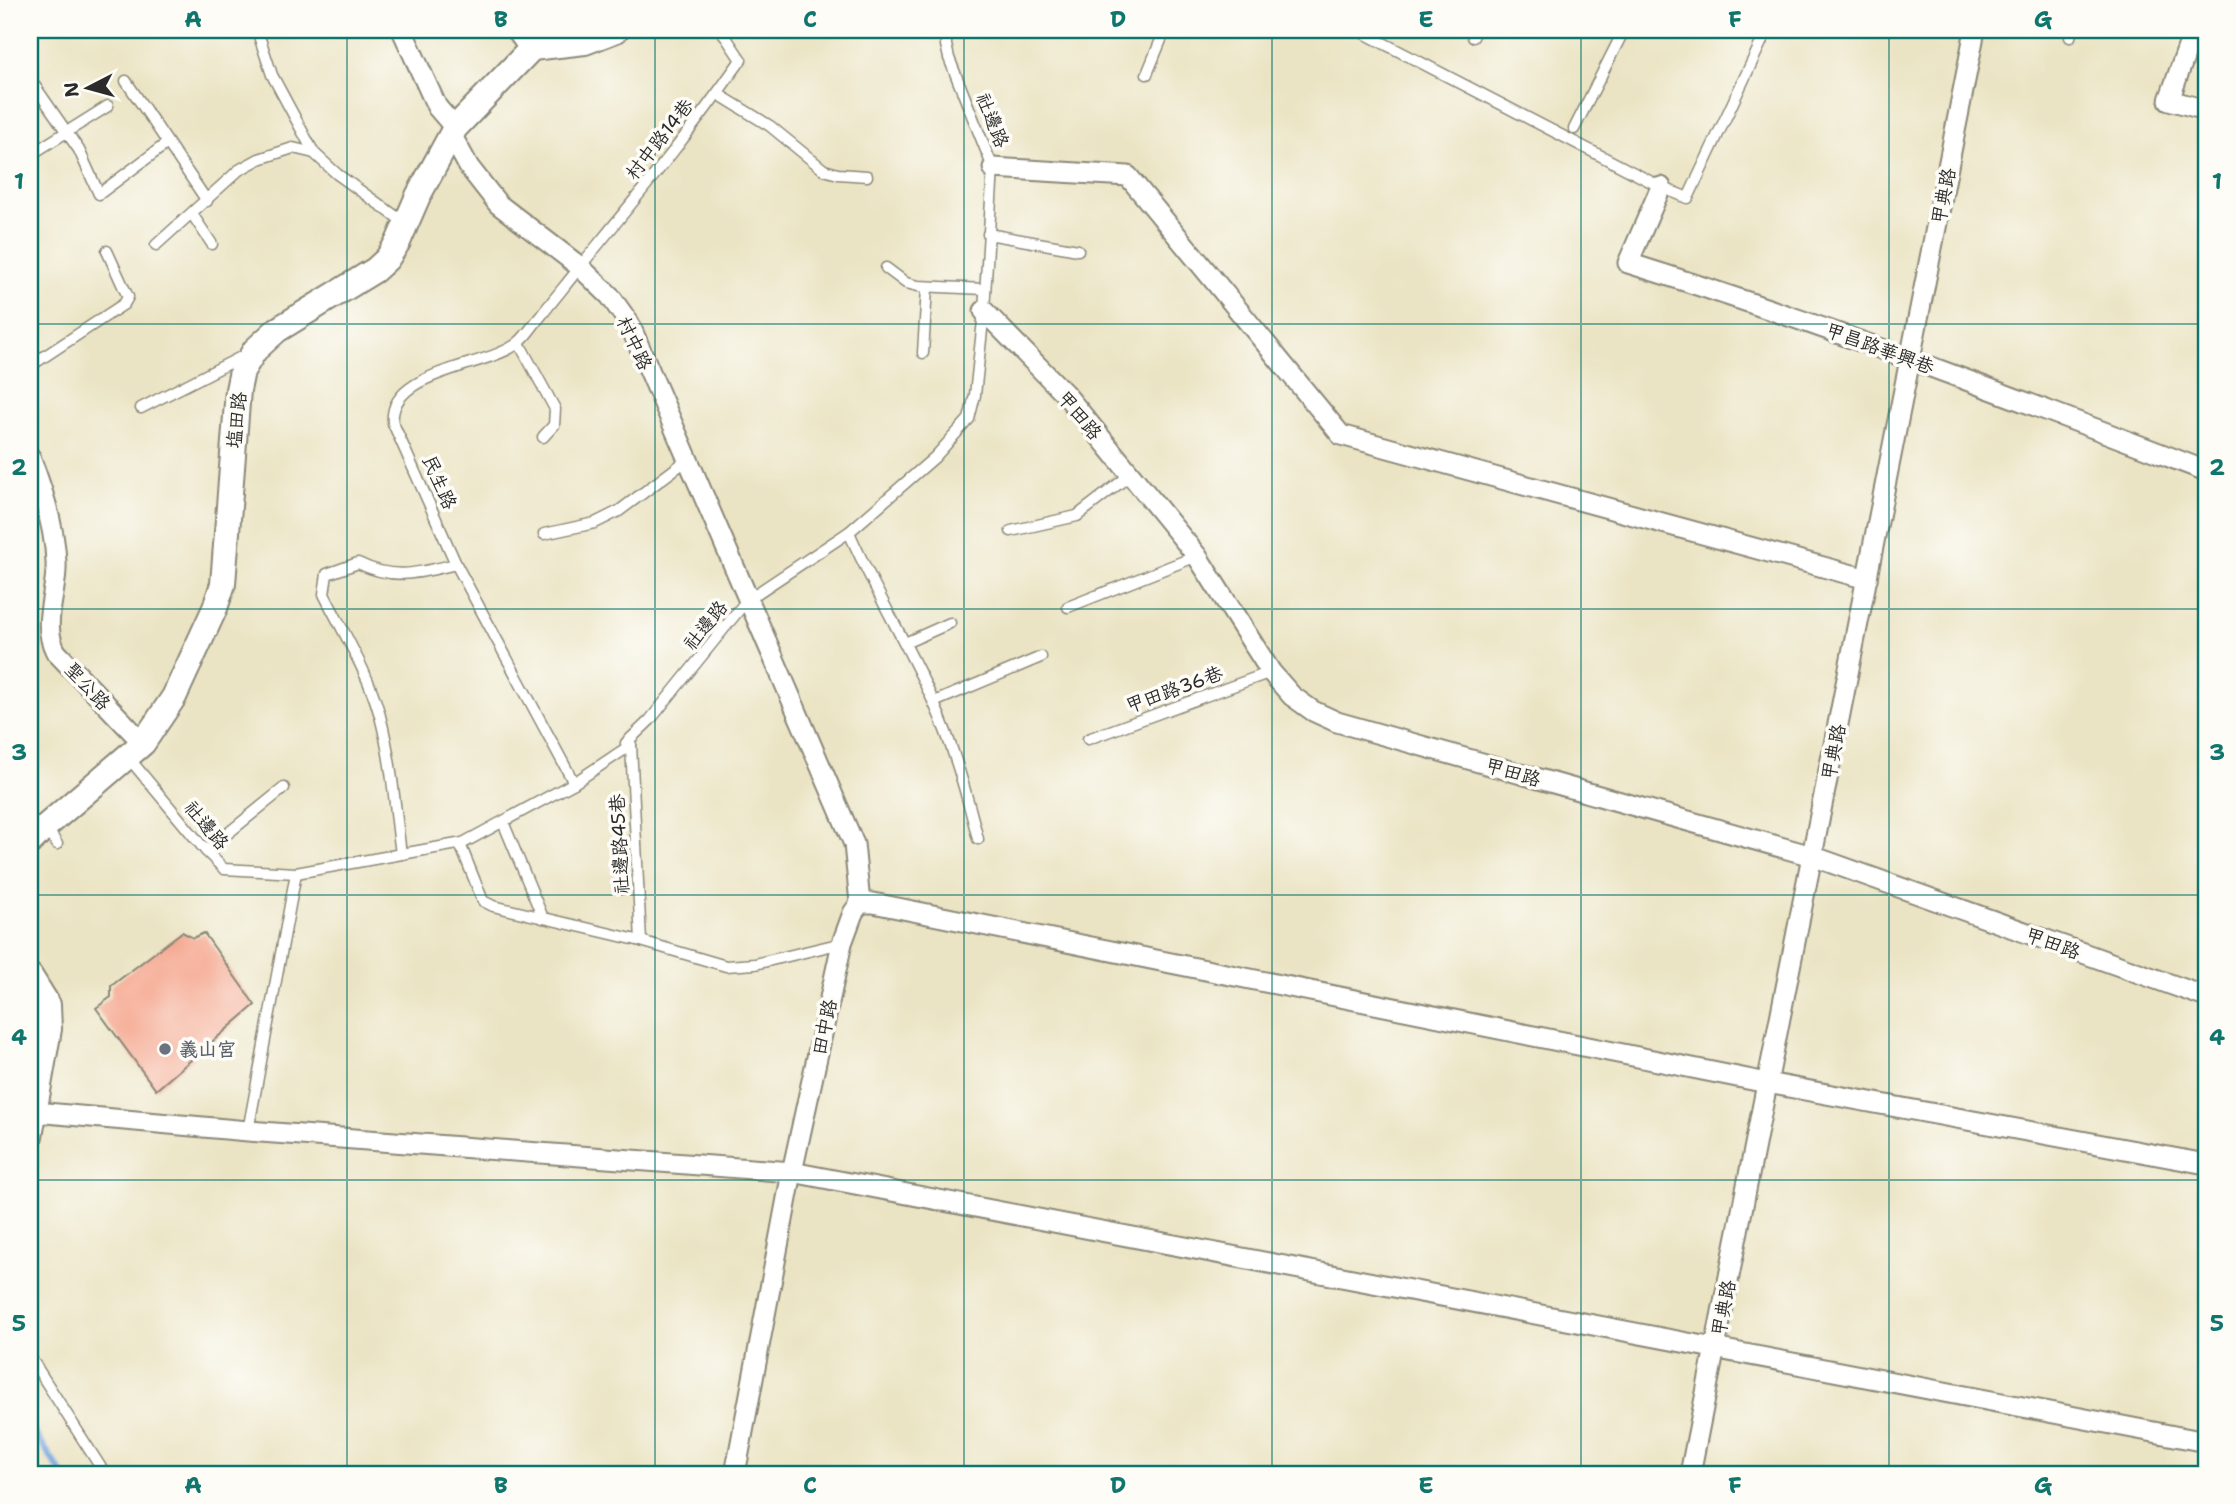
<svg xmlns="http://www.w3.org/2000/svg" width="2236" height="1504" font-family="'Shantell Sans','LXGW WenKai TC',sans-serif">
<rect width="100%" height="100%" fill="#fdfcf7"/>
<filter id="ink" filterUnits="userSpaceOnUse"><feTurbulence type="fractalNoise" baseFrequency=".0143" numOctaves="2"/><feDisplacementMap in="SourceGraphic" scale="14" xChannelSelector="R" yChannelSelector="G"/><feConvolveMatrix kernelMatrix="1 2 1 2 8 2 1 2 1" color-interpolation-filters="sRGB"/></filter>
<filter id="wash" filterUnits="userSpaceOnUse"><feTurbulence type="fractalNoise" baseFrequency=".00686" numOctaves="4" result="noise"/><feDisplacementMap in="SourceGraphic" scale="28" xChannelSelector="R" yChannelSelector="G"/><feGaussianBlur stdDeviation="1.57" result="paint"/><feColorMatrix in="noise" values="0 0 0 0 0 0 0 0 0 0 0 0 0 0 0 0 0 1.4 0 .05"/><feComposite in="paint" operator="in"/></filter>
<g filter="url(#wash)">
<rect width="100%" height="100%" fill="#ebe4c4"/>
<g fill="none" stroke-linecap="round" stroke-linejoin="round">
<polyline stroke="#75a5df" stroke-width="6" points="30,1426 62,1474"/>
</g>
<g id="blocks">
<polygon fill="#f5a992" points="182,932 193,938 204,933 255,1005 156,1090 96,1008 111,997 111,986"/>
</g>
</g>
<g filter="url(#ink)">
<use href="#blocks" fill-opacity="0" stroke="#8b8878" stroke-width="2"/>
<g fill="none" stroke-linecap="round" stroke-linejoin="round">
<defs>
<g id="service">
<polyline points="257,30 272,75 314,153"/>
<polyline points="1358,30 1661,187 1688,198 1767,30"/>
<polyline points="1473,37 1476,30"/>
<polyline points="2070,37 2072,30"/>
<polyline points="1147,74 1165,30"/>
<polyline points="30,79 79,150 99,194 166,144"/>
<polyline points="126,81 207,201"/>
<polyline points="718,94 770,126 824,170 838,174 867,176"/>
<polyline points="1574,129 1624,30"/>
<polyline points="30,155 108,106"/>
<polyline points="192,214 212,244"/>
<polyline points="988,234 1078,250"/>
<polyline points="156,245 239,170 259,159 293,148 314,153 337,174 405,223"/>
<polyline points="886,268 906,283 918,286 985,289"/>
<polyline points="519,343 555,409 554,425 543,437"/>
<polyline points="923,353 927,288"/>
<polyline points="30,366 124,304 128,297 107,251"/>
<polyline points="141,408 245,355"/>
<polyline points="1011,531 1077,516 1130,475"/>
<path d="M849,532C874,590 907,643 933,701C953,745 966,792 978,839"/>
<polyline points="544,534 595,523 619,511 687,460"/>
<polyline points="1068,607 1197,556"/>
<polyline points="905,643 950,623"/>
<polyline points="934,702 1041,657"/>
<polyline points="1088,739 1271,672"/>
<polyline points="631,745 641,941"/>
<polyline points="128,757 206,851 224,869 296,873 463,843 574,783 631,745 626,743 650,720 747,600 849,532 935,457 969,419 975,395 984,311 993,168 949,58 946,45 946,30"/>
<path d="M574,783L456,564L393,423C387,369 490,368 519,342C527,335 533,325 540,317C554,299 569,281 583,263C636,198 690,133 738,64L741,60L721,30"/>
<polyline points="503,822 543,918"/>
<polyline points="46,827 57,844"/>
<polyline points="460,844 483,901 493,906 641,941 726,966 755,964 842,943"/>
<polyline points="206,851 284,788"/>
<path d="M401,854C395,809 392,761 380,716C369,674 344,634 324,594L327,574L358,563C394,581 419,573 456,564"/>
<polyline points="248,1131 296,873"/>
<polyline points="30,1357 105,1474"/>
</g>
<g id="minor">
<polyline points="402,30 437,107 455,128"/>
<polyline points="2194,30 2169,100 2206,110"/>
<polyline points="452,136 469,167 498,204 579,266 610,296 629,323 854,844 860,903 853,913 842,943 792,1172 735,1474"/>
<polyline points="993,168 1128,176 1341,435 1867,579"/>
<path d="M1661,187L1628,263C1824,324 2015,398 2206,471"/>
<polyline points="984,311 1066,395 1197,556 1271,672 1292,696 1313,711 1337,722 1812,856 2206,997"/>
<path d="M30,457C42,488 55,528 56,562C58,592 40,623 56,652L143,743"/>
<polyline points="860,903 873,903 1767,1083 2206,1164"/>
<polyline points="35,1112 248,1131 792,1172 2206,1442"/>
<polyline points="1690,1474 1975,30"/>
</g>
<g id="tertiary">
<polyline points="519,30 532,48"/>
<polyline points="532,48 585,42 616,30"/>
<polyline points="30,842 45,827 143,743 174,697 215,608 223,584 238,390 242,371 255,350 277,330 375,270 387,259 398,242 418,196 455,128 532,48"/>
<polyline points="30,976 48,1005 49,1029 30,1136"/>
</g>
</defs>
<use href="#service" stroke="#8b8878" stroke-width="13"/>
<use href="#minor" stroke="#8b8878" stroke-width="23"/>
<use href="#tertiary" stroke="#8b8878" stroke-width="28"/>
<use href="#service" stroke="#fff" stroke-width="10"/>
<use href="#minor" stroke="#fff" stroke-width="19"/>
<use href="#tertiary" stroke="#fff" stroke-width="24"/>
</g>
</g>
<path fill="none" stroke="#0f766e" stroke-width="2" stroke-opacity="0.55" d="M347,30V1474M655,30V1474M964,30V1474M1272,30V1474M1581,30V1474M1889,30V1474M30,324H2206M30,609H2206M30,895H2206M30,1180H2206"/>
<circle fill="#6b7280" stroke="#fdfcf7" stroke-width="2.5" cx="165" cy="1049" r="7"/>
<g text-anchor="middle" stroke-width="7" stroke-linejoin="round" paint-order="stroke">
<g font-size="19" fill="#2b2b2b" stroke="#fdfcf7">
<text transform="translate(993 120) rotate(68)" y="7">社邊路</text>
<text transform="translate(659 139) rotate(-52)" y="7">村中路14巷</text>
<text transform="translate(1943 196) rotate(-79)" y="7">甲典路</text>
<text transform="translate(635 343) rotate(65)" y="7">村中路</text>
<text transform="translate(1880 348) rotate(20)" y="7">甲昌路華興巷</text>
<text transform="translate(1080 415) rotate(50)" y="7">甲田路</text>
<text transform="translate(236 420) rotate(-84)" y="7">塩田路</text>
<text transform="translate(440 482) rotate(66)" y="7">民生路</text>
<text transform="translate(705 625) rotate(-51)" y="7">社邊路</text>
<text transform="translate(88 686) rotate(47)" y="7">聖公路</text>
<text transform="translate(1174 689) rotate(-20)" y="7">甲田路36巷</text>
<text transform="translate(1833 752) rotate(-79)" y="7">甲典路</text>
<text transform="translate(1513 772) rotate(16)" y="7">甲田路</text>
<text transform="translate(207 825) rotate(50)" y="7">社邊路</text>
<text transform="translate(619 844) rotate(-93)" y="7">社邊路45巷</text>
<text transform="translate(2053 943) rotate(20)" y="7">甲田路</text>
<text transform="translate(824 1027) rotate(-78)" y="7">田中路</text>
<text transform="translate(1723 1308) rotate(-79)" y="7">甲典路</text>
</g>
<g font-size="19" font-weight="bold" fill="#5b616d" stroke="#fdfcf7" text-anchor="start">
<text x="179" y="1056">義山宮</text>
</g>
</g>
<rect width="2236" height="1504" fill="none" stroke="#fdfcf7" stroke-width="77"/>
<g transform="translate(88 88) rotate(264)" stroke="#fdfcf7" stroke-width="5" paint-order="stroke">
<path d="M0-5L12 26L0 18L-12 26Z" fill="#2b2b2b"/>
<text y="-10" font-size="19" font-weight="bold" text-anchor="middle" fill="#2b2b2b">N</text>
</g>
<rect x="38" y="38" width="2160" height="1428" fill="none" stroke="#0f766e" stroke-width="2.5"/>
<g font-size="23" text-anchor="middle" font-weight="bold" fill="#0f766e">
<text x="193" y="27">A</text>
<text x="501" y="27">B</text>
<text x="810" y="27">C</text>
<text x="1118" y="27">D</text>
<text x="1426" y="27">E</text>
<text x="1735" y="27">F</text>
<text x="2043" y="27">G</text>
<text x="19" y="189">1</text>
<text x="2217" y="189">1</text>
<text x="19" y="475">2</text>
<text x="2217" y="475">2</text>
<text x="19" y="760">3</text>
<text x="2217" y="760">3</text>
<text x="19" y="1045">4</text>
<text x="2217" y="1045">4</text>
<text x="19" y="1331">5</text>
<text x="2217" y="1331">5</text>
<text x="193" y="1493">A</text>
<text x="501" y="1493">B</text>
<text x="810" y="1493">C</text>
<text x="1118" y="1493">D</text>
<text x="1426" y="1493">E</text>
<text x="1735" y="1493">F</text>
<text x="2043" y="1493">G</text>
</g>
</svg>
